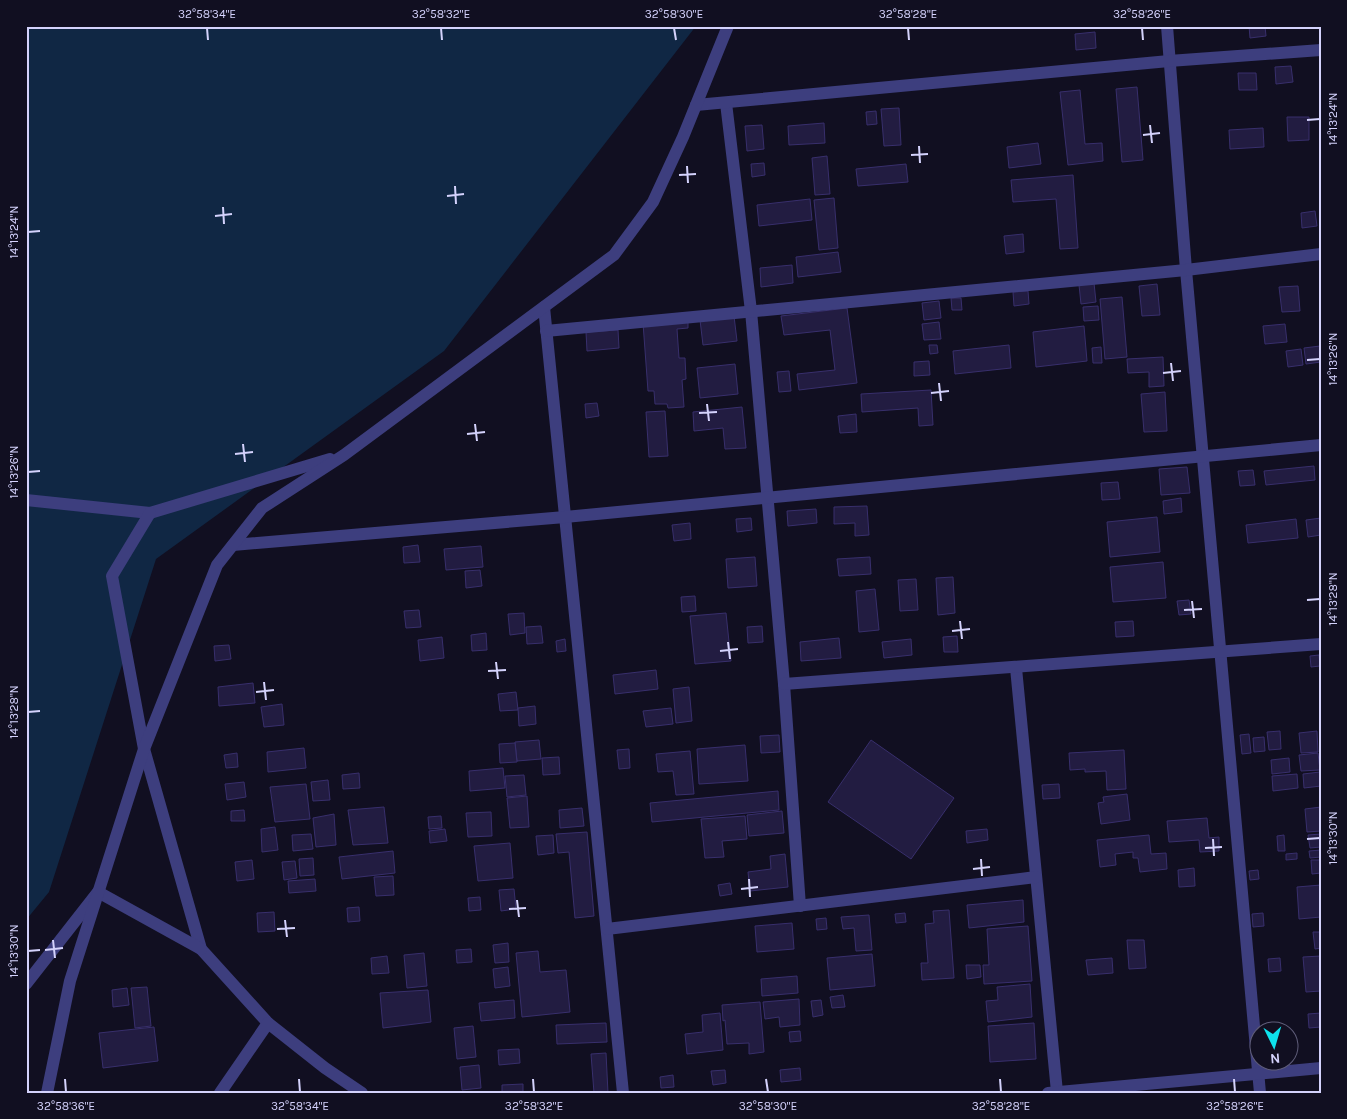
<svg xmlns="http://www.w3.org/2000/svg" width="1347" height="1119" font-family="Karla,sans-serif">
<rect width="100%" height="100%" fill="#110f21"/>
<polygon fill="#102744" points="26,26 696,26 444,351 156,559 49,892 26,920"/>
<g fill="#221c41" stroke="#382f6c">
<polygon points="1249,26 1265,26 1266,36 1250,38"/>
<polygon points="1095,32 1096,48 1076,50 1075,34"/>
<polygon points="1291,66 1293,82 1276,84 1275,67"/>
<polygon points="1238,73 1256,73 1257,90 1239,90"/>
<polygon points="1137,87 1143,160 1122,162 1116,89"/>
<polygon points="1080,90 1085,144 1102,143 1103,161 1068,165 1060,92"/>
<polygon points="899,108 901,145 884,146 881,109"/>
<polygon points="876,111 877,124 867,125 866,112"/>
<polygon points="1287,117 1309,117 1309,140 1288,141"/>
<polygon points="824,123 825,143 789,145 788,126"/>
<polygon points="762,125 764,149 747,151 745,126"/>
<polygon points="1263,128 1264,147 1230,149 1229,130"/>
<polygon points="1038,143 1041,164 1009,168 1007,147"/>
<polygon points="827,156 830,194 815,195 812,158"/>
<polygon points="764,163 765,175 752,177 751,164"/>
<polygon points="906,164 908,182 858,186 856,169"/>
<polygon points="1073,175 1078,248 1060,249 1056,199 1013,202 1011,180"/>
<polygon points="834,198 838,248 819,250 814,200"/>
<polygon points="810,199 812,220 759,226 757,205"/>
<polygon points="1315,211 1317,226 1302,228 1301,213"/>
<polygon points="1023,234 1024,252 1006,254 1004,236"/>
<polygon points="838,252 841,272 798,277 796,257"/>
<polygon points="792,265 793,283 761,287 760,268"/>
<polygon points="1094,283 1096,302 1081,304 1079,285"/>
<polygon points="1157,284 1160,315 1142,316 1139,286"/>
<polygon points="1298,286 1300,311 1282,312 1279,287"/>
<polygon points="1028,291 1029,304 1014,306 1013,292"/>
<polygon points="1122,297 1127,357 1105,359 1100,299"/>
<polygon points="951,298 961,298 962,310 952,310"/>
<polygon points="939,301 941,318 924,320 922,303"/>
<polygon points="1098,306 1099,320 1084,321 1083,307"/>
<polygon points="847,308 857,383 799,390 797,374 835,370 830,330 784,335 781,316"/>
<polygon points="734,316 737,341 703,345 700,320"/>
<polygon points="688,320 688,328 677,329 679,358 685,358 686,379 682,380 684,407 668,408 667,404 655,404 654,391 648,391 643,323"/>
<polygon points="939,322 941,339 924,340 922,324"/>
<polygon points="1285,324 1287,342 1265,344 1263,326"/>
<polygon points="1084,326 1087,361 1036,367 1033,332"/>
<polygon points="618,330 619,348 587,351 586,332"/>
<polygon points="929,345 937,345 938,353 930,354"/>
<polygon points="1009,345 1011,368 955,374 953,351"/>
<polygon points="1320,346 1321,362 1306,364 1304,348"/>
<polygon points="1101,347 1102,363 1093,363 1092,348"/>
<polygon points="1301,349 1303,365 1288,367 1286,351"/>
<polygon points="1163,357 1164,386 1149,387 1149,372 1128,373 1127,359"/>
<polygon points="929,361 930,375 914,376 914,362"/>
<polygon points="735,364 738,394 700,398 697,368"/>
<polygon points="789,371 791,391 779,392 777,372"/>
<polygon points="931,390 933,425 919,426 918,408 862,412 861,394"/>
<polygon points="1165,392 1167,431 1144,432 1141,394"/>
<polygon points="597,403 599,416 586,418 585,404"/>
<polygon points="742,407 746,448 725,449 723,428 694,431 693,412"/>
<polygon points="665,411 668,456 649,457 646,412"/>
<polygon points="856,414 857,432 840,433 838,416"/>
<polygon points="1314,466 1315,480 1266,485 1264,471"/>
<polygon points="1187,467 1190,493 1161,495 1159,469"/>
<polygon points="1253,470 1255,485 1240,486 1238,471"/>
<polygon points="1118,482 1120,499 1102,500 1101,483"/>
<polygon points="1181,498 1182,512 1164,514 1163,501"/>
<polygon points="867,506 869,535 855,536 855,523 834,524 834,507"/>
<polygon points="816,509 817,523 788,526 787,511"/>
<polygon points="1157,517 1160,552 1110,557 1107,522"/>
<polygon points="751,518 752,530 737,532 736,519"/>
<polygon points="1321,518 1321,535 1308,537 1306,520"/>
<polygon points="1296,519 1298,538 1248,543 1246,525"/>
<polygon points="690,523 691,539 674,541 672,525"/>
<polygon points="418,545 420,562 404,563 403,547"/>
<polygon points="481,546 483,567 446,570 444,549"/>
<polygon points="755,557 757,586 728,588 726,559"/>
<polygon points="870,557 871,574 839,576 837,559"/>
<polygon points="1163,562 1166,598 1113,602 1110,567"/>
<polygon points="480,570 482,586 466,588 465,571"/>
<polygon points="953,577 955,613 938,615 936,578"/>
<polygon points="916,579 918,610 900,611 898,580"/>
<polygon points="875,589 879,630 859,632 856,591"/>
<polygon points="695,596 696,611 682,612 681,597"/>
<polygon points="1189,600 1191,614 1179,615 1177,601"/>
<polygon points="419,610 421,627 406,628 404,611"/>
<polygon points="524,613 525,633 510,635 508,614"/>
<polygon points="726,613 731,661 695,664 690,616"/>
<polygon points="1133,621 1134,636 1116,637 1115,622"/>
<polygon points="541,626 543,643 527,644 526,627"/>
<polygon points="762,626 763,642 748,643 747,627"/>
<polygon points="486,633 487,650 472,651 471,635"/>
<polygon points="957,636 958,652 944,652 943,637"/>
<polygon points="442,637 444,658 420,661 418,640"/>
<polygon points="839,638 841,658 801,661 800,642"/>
<polygon points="565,639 566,651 557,652 556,641"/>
<polygon points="911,639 912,655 884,658 882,642"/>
<polygon points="229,645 231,659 215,661 214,646"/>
<polygon points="1319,655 1320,666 1311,667 1310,656"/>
<polygon points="656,670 658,689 615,694 613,675"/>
<polygon points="253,683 255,703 219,706 218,687"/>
<polygon points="689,687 692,721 676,723 673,689"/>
<polygon points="516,692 518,710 500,711 498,694"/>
<polygon points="282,704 284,725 264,727 261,707"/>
<polygon points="535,706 536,724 519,726 518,708"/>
<polygon points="671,708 673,724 646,727 643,711"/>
<polygon points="1280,731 1281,749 1269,750 1267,732"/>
<polygon points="1317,731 1318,752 1301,753 1299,733"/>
<polygon points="1249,734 1251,753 1242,754 1240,735"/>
<polygon points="779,735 780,752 761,753 760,736"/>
<polygon points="1264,737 1265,751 1254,752 1253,738"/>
<polygon points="539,740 541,759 517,761 515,742"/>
<polygon points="871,740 954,798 911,859 828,802"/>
<polygon points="515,743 517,762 500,763 499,744"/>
<polygon points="745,745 748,781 699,784 697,749"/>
<polygon points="304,748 306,768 268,772 267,752"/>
<polygon points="629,749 630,768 619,769 617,750"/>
<polygon points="1124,750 1126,789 1107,790 1106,771 1085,772 1085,769 1070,770 1069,753"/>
<polygon points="690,751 694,794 676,795 673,771 658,772 656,754"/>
<polygon points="237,753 238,767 226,768 224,755"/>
<polygon points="1318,753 1320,770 1301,771 1299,755"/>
<polygon points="559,757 560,774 543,775 542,758"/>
<polygon points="1289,758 1290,772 1272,774 1271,760"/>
<polygon points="503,768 505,788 470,791 469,771"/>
<polygon points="1320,772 1321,786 1304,788 1303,774"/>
<polygon points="359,773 360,788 343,789 342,775"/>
<polygon points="1297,774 1298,788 1273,791 1272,776"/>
<polygon points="524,775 526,795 507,797 505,776"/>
<polygon points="328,780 330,800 313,801 311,782"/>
<polygon points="244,782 246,797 227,800 225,784"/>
<polygon points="306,784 310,819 275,822 270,787"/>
<polygon points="1059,784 1060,798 1043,799 1042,785"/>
<polygon points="778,791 779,810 652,822 650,803"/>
<polygon points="1127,794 1130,820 1101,824 1098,803 1104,802 1103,797"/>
<polygon points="527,796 529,827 510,828 507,798"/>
<polygon points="384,807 388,843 353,845 348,810"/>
<polygon points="1321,807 1321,831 1307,832 1305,809"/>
<polygon points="582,808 584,826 560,828 559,810"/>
<polygon points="244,810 245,821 231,821 231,811"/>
<polygon points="782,811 784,833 749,836 747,815"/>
<polygon points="491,812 492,836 468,837 466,813"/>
<polygon points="334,814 336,845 316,847 313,818"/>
<polygon points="441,816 442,828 429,829 428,817"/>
<polygon points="745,816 747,839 722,841 724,857 705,858 701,819"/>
<polygon points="1207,818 1209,838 1219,837 1219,851 1200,852 1199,840 1169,842 1167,821"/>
<polygon points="275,827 278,850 262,852 261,829"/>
<polygon points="445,829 447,841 430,843 429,831"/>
<polygon points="987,829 988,840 967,843 966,831"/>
<polygon points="587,832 594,916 575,918 569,852 558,853 556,834"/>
<polygon points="311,834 313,849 293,851 292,835"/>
<polygon points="1321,834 1321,847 1310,848 1308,835"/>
<polygon points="553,835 554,853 538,855 536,836"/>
<polygon points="1149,835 1151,854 1166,853 1167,869 1140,872 1138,858 1133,858 1133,852 1115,854 1116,865 1100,867 1097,840"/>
<polygon points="1284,835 1285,851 1278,851 1277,836"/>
<polygon points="510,843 513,878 478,881 474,846"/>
<polygon points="1321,850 1321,857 1310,858 1309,851"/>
<polygon points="393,851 395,873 342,879 339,857"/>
<polygon points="1297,853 1297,859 1286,860 1286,854"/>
<polygon points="785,854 788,887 750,891 748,872 771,869 770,856"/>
<polygon points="313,858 314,875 300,876 299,859"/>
<polygon points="252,860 254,879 237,881 235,862"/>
<polygon points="1311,860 1321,860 1321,873 1312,874"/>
<polygon points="295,861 297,878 284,880 282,862"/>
<polygon points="1194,868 1195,886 1179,887 1178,870"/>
<polygon points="1258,870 1259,879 1250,880 1249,871"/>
<polygon points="393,876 394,895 376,896 374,877"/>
<polygon points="315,879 316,891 289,893 288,881"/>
<polygon points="730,883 732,894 720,896 718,885"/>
<polygon points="1321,885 1321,917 1299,919 1297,887"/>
<polygon points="514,889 516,909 501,911 499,890"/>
<polygon points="480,897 481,910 469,911 468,898"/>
<polygon points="1023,900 1024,922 969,928 967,905"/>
<polygon points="359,907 360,921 348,922 347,908"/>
<polygon points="949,910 954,978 922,980 921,963 928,963 925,924 934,923 933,911"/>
<polygon points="274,912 275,931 258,932 257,913"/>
<polygon points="905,913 906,922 896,923 895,914"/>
<polygon points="1263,913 1264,926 1253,927 1252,914"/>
<polygon points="869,915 872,950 856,951 854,928 843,929 841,917"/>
<polygon points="826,918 827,929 817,930 816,919"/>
<polygon points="792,923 794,949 757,952 755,926"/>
<polygon points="1028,926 1032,981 984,984 983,965 989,965 987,929"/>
<polygon points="1313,932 1321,932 1321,948 1315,949"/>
<polygon points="1127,940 1144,940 1146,968 1129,969"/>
<polygon points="508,943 509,962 495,963 493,945"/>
<polygon points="471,949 472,962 457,963 456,950"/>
<polygon points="538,951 540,972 566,970 570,1012 522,1017 516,953"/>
<polygon points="424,953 427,986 407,988 404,955"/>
<polygon points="872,954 875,986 830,990 827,958"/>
<polygon points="387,956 389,973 372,974 371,958"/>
<polygon points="1321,956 1321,991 1306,992 1303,957"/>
<polygon points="1112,958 1113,973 1088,975 1086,960"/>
<polygon points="1280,958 1281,971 1269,972 1268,959"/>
<polygon points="966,965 980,965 981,977 967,979"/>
<polygon points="508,967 510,986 495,988 493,969"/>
<polygon points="797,976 798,993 762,996 761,979"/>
<polygon points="1030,984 1032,1017 988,1022 986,1001 998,1000 997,987"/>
<polygon points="147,987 151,1026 135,1028 131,988"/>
<polygon points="127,988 129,1005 113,1007 112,990"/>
<polygon points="428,990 431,1022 383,1028 380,993"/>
<polygon points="843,995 845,1007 832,1008 830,997"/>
<polygon points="799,999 800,1025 780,1027 779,1017 765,1019 763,1002"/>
<polygon points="514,1000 515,1018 481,1021 479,1003"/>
<polygon points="821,1000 823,1015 813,1017 811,1001"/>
<polygon points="760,1002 764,1052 749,1054 749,1043 727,1044 725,1020 723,1021 722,1005"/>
<polygon points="720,1013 723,1050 687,1054 685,1034 703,1032 702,1015"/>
<polygon points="1321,1013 1321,1027 1309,1028 1308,1014"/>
<polygon points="606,1023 607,1042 557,1044 556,1025"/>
<polygon points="1034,1023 1036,1059 990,1062 988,1026"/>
<polygon points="473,1026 476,1057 457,1059 454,1028"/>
<polygon points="154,1027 158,1061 103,1068 99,1033"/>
<polygon points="800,1031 801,1041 790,1042 789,1032"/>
<polygon points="519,1049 520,1063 499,1065 498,1050"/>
<polygon points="606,1053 608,1093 594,1093 591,1054"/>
<polygon points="479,1065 481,1088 462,1090 460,1067"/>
<polygon points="800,1068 801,1080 781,1082 780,1070"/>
<polygon points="725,1070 726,1083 713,1085 711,1071"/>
<polygon points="673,1075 674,1087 661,1088 660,1077"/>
<polygon points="523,1084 523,1093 502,1093 502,1085"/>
</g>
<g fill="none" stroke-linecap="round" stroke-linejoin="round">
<g stroke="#3d3e7e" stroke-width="12">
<polyline points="1167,26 1186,270 1260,1093"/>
<polyline points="726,103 751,311 784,684 800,906"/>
<polyline points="696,105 1169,61 1321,50"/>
<polyline points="544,307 623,1093"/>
<polyline points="546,331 1186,270 1321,254"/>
<polyline points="26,500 150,513 330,459"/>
<polyline points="150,513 112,576 144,749 201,949 268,1023"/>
<polyline points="233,545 565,517 1321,445"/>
<polyline points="1016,668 1057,1092"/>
<polyline points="784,684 1321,644"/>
<polyline points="607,929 1036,877"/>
<polyline points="26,984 98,892 201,949"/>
<polyline points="47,1093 70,981 144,749 217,565 262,508 344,455 614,255 653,202 683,137 728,26"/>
<polyline points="220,1093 268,1023 325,1068 362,1093"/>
<polyline points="1048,1093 1321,1068"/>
</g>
</g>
<path fill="none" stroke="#d4d2fc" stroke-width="2" d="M207,28L208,40M441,28L442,40M674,28L676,40M908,28L909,40M1142,28L1143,40M1307,120L1320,119M1150,125L1152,143M1143,135L1160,133M919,146L920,163M911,155L928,154M687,166L688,183M679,175L696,174M455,186L456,204M447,196L464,194M223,207L224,224M215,216L232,214M28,232L40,231M1307,360L1320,359M1171,363L1173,381M1163,373L1181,371M939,383L941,401M931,393L949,391M707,404L709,421M699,413L717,412M475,424L477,441M467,434L485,432M243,444L245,462M235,454L253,452M28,472L40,471M1307,600L1320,599M1192,601L1194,618M1184,610L1202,609M960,621L962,639M952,631L970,629M728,642L730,659M720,651L738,649M496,662L498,679M488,671L506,670M264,682L266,700M256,692L274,690M28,712L40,711M1213,839L1214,856M1307,839L1320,838M1205,848L1222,847M981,859L982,876M973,869L990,867M749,879L750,897M741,889L758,887M517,900L519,917M509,909L526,908M285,920L287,937M277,929L295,928M53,940L55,958M45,950L63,948M28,951L40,950M65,1079L66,1092M299,1079L300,1092M533,1079L534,1092M766,1079L768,1092M1000,1079L1001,1092M1234,1079L1235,1092"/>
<rect width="1347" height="1119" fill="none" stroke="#110f21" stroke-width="55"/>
<g transform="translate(1274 1046) rotate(175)"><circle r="24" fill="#110f21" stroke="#5f5d79"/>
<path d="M0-4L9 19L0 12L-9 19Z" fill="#0ee2ec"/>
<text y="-8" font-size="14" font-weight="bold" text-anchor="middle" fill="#d4d2fc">N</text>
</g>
<rect x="28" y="28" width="1292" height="1064" fill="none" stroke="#d4d2fc" stroke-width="2"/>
<g font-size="12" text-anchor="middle" fill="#d4d2fc">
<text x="207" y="18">32°58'34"E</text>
<text x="441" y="18">32°58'32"E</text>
<text x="674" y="18">32°58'30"E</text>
<text x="908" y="18">32°58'28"E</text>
<text x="1142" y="18">32°58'26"E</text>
<text transform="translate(1333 119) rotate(-90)" y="4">14°13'24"N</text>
<text transform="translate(14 232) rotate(-90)" y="4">14°13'24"N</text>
<text transform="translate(1333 359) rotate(-90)" y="4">14°13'26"N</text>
<text transform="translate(14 472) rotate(-90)" y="4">14°13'26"N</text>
<text transform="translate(1333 599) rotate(-90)" y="4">14°13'28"N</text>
<text transform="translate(14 712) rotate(-90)" y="4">14°13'28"N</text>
<text transform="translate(1333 838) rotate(-90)" y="4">14°13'30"N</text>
<text transform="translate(14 951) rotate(-90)" y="4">14°13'30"N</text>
<text x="66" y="1110">32°58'36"E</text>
<text x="300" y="1110">32°58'34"E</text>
<text x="534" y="1110">32°58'32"E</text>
<text x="768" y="1110">32°58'30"E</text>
<text x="1001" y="1110">32°58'28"E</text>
<text x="1235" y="1110">32°58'26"E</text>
</g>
</svg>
